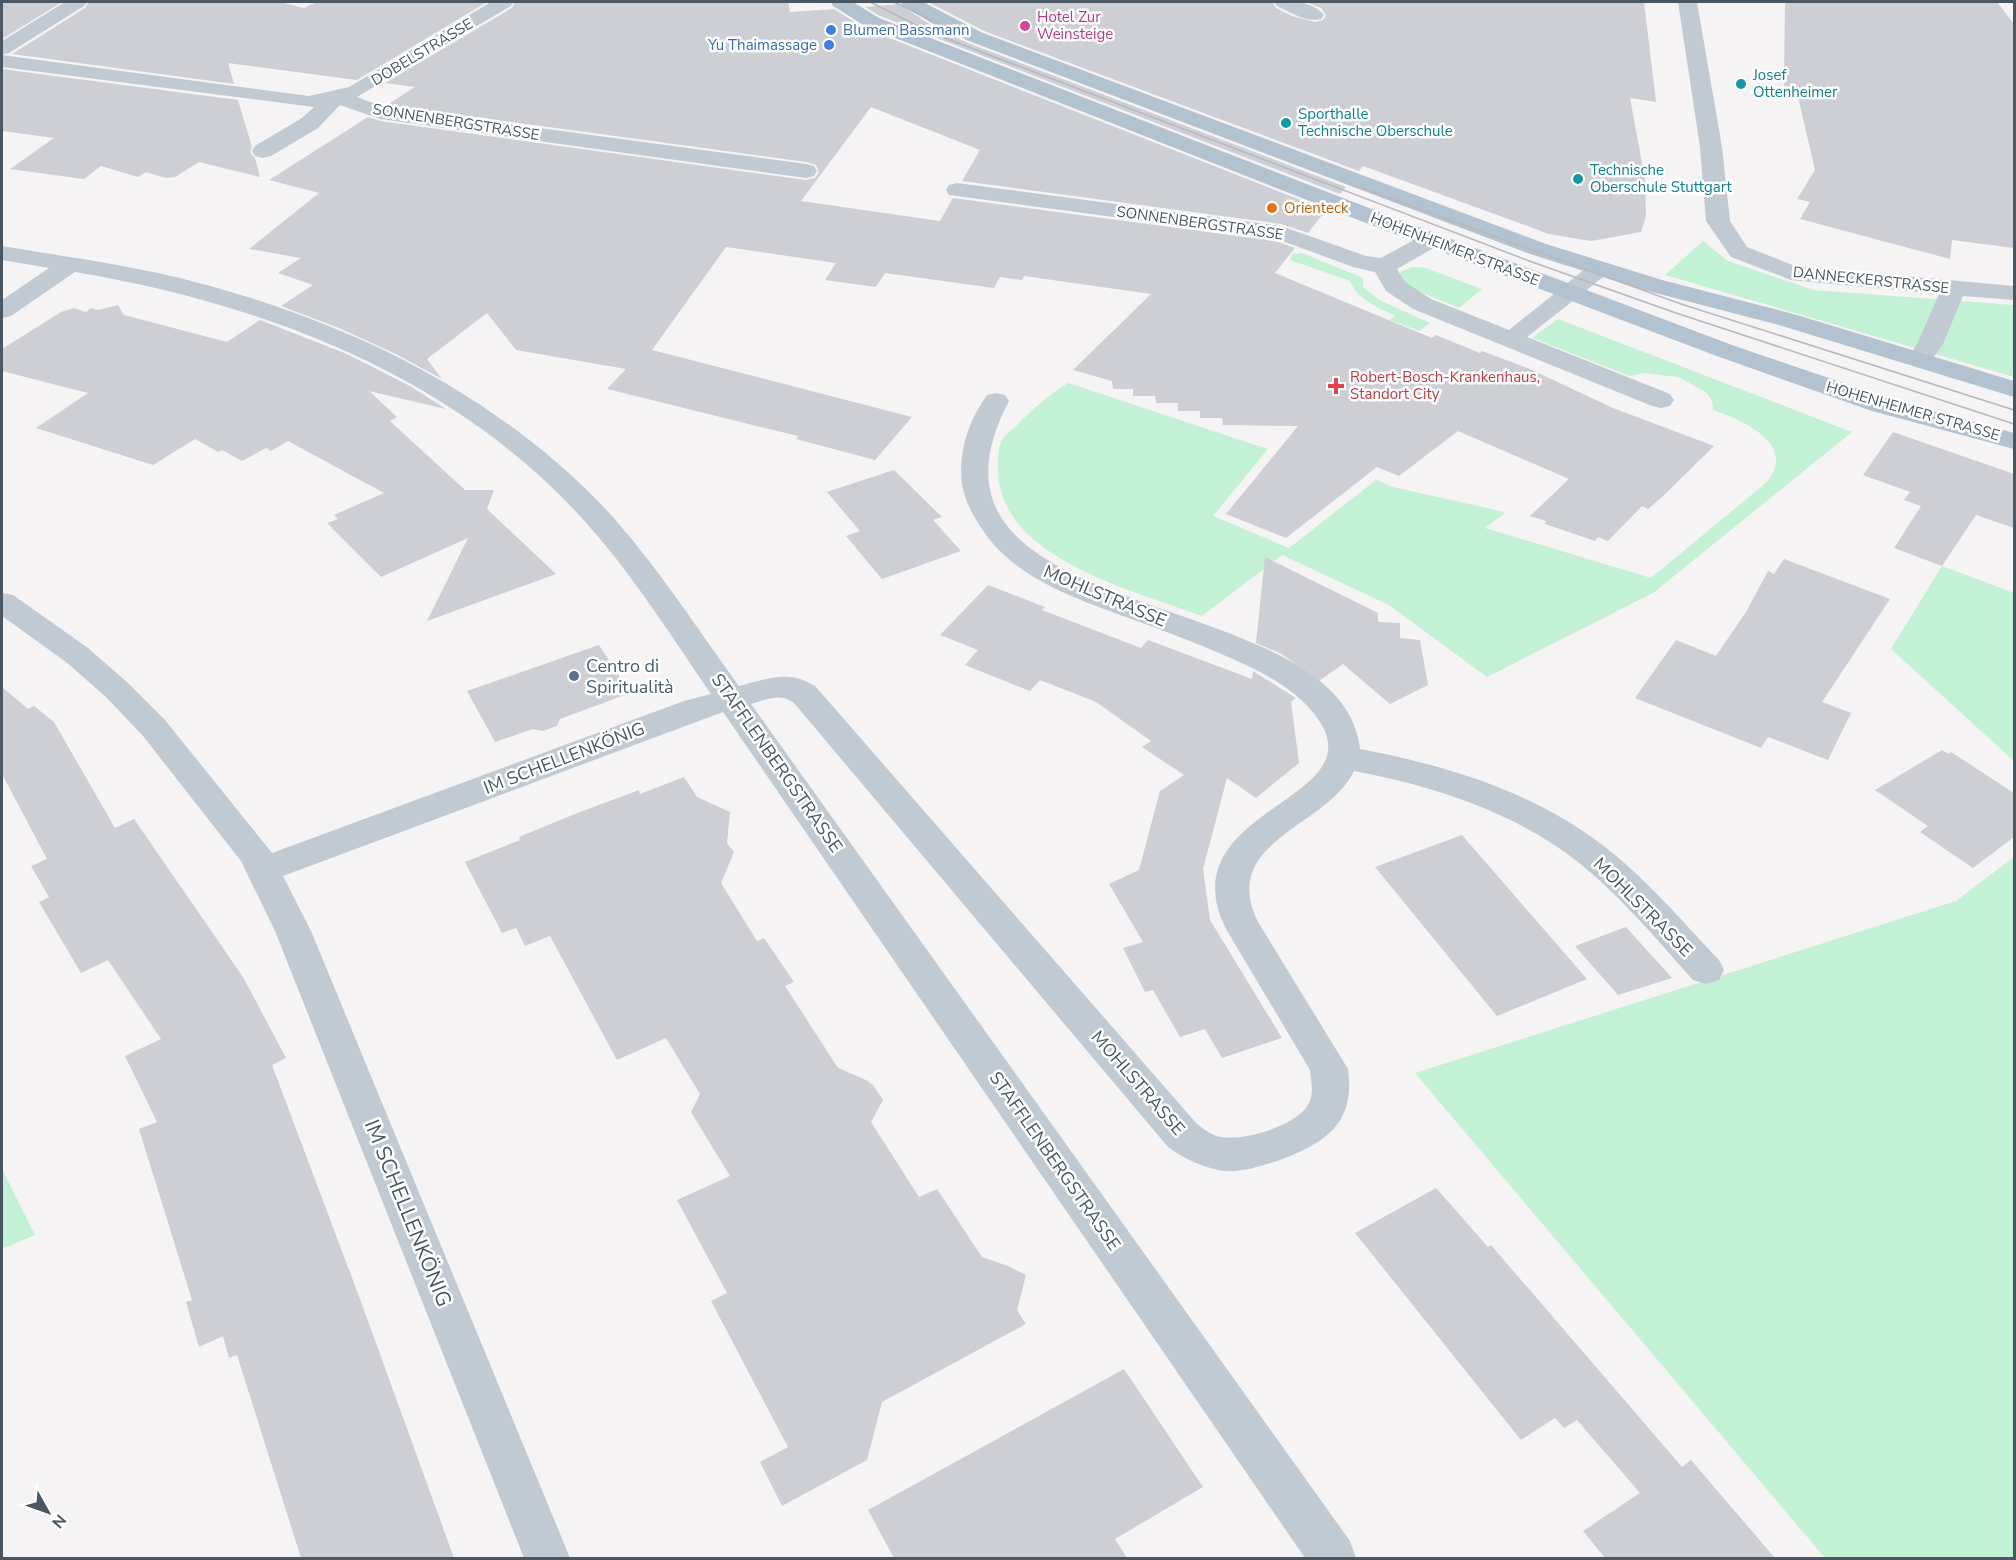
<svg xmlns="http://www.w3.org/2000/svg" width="2016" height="1560" font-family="'Nunito Sans',sans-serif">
<rect width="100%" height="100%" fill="#f5f3f3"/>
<g fill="#c3f1d5">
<polygon points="1703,241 1728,261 1813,290 2014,305 2014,377 1665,275"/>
<path d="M1302,253L1363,278V287L1379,300L1430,323L1419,331L1390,320L1395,316C1378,307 1357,300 1350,281L1290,260L1292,254Z"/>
<polygon points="1412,267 1426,268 1482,289 1459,308 1408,287 1400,280 1400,272"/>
<path d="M1558,319L1852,432L1653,593L1487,677L1389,605L1282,555L1202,616C1136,591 1000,559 998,471C998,462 998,447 1002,440C1005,435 1011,431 1015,427C1032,410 1047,396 1068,383L1268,449L1213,516L1289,548L1376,480L1393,487L1500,511L1505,513L1485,528L1651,578L1767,482C1798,444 1742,420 1713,410L1712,401L1706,392L1678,377L1644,373L1630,376L1532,338Z"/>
<polygon points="1942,566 2014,593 2014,761 1891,649"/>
<polygon points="2014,857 2014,1558 1825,1558 1415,1073 1956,901"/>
<polygon points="2,1169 35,1235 2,1249"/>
</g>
<g fill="#cdcfd5">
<polygon points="2,2 62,2 2,39"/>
<polygon points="89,2 280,2 304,8 317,2 487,2 357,80 228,63 234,84 12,54 85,8"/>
<polygon points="515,2 788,2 790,12 834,9 864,28 1326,210 1308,233 1281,224 962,181 980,150 871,107 801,201 940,221 953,198 1276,241 1295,248 1275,273 1432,338 1436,335 1480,353 1482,351 1530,369 1613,408 1714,446 1662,497 1648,509 1642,506 1608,541 1598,537 1595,541 1545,524 1546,521 1530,516 1569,479 1458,431 1399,476 1377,467 1286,538 1226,514 1298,426 1223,425 1222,418 1200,418 1200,411 1178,411 1178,403 1156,403 1155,396 1133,396 1133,389 1113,389 1112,381 1073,370 1151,294 1024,276 1022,280 1000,277 994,288 885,273 876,287 825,280 836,263 726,247 652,350 912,417 875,460 796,439 798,436 607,389 626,369 516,350 487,313 427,359 442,379 396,354 339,328 281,306 313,285 278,273 301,258 249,249 319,193 269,180 368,117 380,121 806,180 815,178 819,172 816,165 806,162 387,105 415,87 385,83 512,8"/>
<polygon points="928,2 1272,2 1276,8 1292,16 1315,22 1323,20 1326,15 1321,8 1306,2 1644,2 1656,102 1630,98 1645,179 1646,216 1641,232 1591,241 1549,234 1363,166 1359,171 984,31"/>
<polygon points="1785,2 1997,2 2014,24 2014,248 1952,240 1950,259 1800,219 1810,202 1797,199 1815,170 1796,88 1784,86"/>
<polygon points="899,4 934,27 968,43 1346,187 1340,194 880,16 865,7"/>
<polygon points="2,69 238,100 252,147 250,152 255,158 260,177 199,162 175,177 166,178 146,172 138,177 101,166 84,179 10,169 54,138 2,131"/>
<polygon points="118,305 124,315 227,342 260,320 347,354 410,386 446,409 369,391 397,417 390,421 465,490 494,490 487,509 556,574 427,621 468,538 381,577 327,523 338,519 334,515 384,493 288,441 271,451 266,448 242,461 222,450 218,452 195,439 153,465 36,428 88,393 2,371 2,349 61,312 74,308 86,312 91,308 98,310"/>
<polygon points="1893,432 2014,474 2014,528 1976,515 1942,566 1894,548 1921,506 1904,500 1910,492 1863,475"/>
<polygon points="894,470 942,517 933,520 961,551 882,579 846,536 860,531 827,492"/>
<polygon points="1265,557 1378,613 1378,622 1400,623 1400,638 1420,640 1428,685 1390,704 1343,664 1319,681 1282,654 1256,643"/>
<polygon points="1784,559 1890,599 1822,702 1851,713 1828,760 1768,737 1761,748 1635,698 1676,640 1716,656 1746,612 1768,571 1774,574"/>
<polygon points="988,585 1045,607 1042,610 1141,648 1148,640 1252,679 1253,671 1296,698 1291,702 1299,763 1256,798 1227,778 1203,869 1210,920 1282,1038 1222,1058 1205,1029 1180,1037 1153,990 1145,992 1123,948 1143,942 1109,884 1139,870 1160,791 1184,775 1142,747 1151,741 1096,702 1040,680 1030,691 965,665 978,650 940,635"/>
<polygon points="599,645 630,693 560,719 557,726 543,731 533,729 495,742 467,691"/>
<polygon points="2,687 28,709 34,706 54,722 115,828 134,819 243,977 286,1058 272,1065 360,1299 454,1558 301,1558 237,1355 229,1358 223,1336 199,1347 186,1302 192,1300 139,1129 157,1122 125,1056 161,1039 108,960 81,973 39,902 49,897 31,866 47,859 2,774"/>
<polygon points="1942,750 1949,754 1951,752 2014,793 2014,837 1973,868 1920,832 1928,826 1875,790"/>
<polygon points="684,777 697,797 730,812 727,843 734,852 721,883 757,941 764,938 794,982 785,986 838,1068 866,1080 873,1085 883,1100 871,1122 919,1197 937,1189 982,1257 1008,1266 1026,1275 1017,1310 1026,1324 882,1402 867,1460 782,1506 760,1462 788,1447 711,1301 727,1293 677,1200 730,1176 691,1112 700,1094 666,1038 617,1060 550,936 525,946 516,928 502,933 465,862 520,840 519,837 575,814 639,790 640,794"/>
<polygon points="1462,835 1587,979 1497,1016 1375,867"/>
<polygon points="1626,927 1672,978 1618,995 1575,946"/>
<polygon points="1436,1188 1488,1247 1491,1245 1682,1467 1691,1460 1775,1558 1605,1558 1583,1531 1640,1493 1577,1420 1564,1428 1555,1418 1521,1440 1355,1233"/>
<polygon points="1124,1369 1203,1487 1115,1539 1127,1558 894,1558 868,1510"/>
</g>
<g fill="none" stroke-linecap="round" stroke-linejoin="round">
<g fill="#c1cad2" fill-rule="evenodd">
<polygon points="65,2 87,2 84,6 9,53 2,55 309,96 349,87 491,2 513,2 511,6 357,97 384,107 806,164 814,166 817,171 814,176 806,178 380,119 340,105 318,128 271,156 263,158 255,156 252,151 255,146 302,118 314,107 2,67 2,41"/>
<path d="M1274,2C1290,0 1313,1 1324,15L1321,19C1306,23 1290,12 1277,6Z"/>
<polygon points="1678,2 1697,2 1722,147 1730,221 1747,247 1795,266 2014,286 2014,300 1963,296 1943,344 1929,364 1920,367 1911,364 1907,359 1917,344 1939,294 1791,280 1731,257 1706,221 1700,147"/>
<polygon points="957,183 1281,226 1366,256 1381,258 1423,235 1431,233 1439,235 1443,240 1439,245 1397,269 1405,282 1431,299 1509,330 1591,264 1599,262 1607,264 1611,269 1607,274 1527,337 1670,394 1674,400 1670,406 1661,408 1652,406 1413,309 1386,291 1375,272 1353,267 1277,239 949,195 946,190 949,185"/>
<path d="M2,246C54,255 107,262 158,273C322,310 480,381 599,502C652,558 694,624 739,686C767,679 790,669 816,687L1196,1123C1202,1128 1209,1133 1216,1136C1240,1143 1298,1126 1309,1103C1314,1093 1311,1080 1310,1070L1226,929C1165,806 1383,802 1315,715C1296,690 1266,674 1237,661C1200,644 1162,630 1123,616C1070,596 1012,577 980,526C972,514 965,500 962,485C958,452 968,422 987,395L996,393L1005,395L1009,401C887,632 1342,580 1360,749C1444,765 1532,791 1601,844C1645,877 1681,920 1719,960L1724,970L1719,980L1706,984L1693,980C1656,939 1621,896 1578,862C1513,811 1433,786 1354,771C1327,828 1218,840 1258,922L1348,1069C1356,1124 1324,1144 1277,1161C1258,1167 1238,1174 1218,1170C1200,1166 1183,1158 1168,1147L794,703C780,692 766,700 751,704L1350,1541L1356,1558H1305L723,712L283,876L311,931L570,1558H524L275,931L241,861L143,736L106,697L66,662L2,616V593L13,595L88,648L128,683L165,720L272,853L684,701L711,694C669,633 630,570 579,515C449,374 261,303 75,272L11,316L2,318V300L49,268L2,260Z"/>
</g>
<g fill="#b3c2d1" fill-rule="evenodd">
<polygon points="831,2 853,2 879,18 1361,205 1732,345 1890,399 2014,433 2014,449 1872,411 1714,355 1345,215 865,26 833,6"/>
<polygon points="900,2 923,2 983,33 1546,244 1662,280 1797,315 2014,381 2014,397 1779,325 1644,290 1530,254 969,41 935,25 903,6"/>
</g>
<g stroke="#b5b8bd" stroke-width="1.5">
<polyline points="870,2 932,33 1532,262 1676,313 2014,424"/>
<polyline points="894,2 966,37"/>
<polyline points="1362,188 1681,304 2014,410"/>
</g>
</g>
<circle fill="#d1479c" stroke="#fff" stroke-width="2" cx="1025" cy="26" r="6"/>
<g fill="#3f7fe0" stroke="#fff" stroke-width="2">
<circle cx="831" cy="30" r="6"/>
<circle cx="829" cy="45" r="6"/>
</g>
<g fill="#0f9aa8" stroke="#fff" stroke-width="2">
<circle cx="1741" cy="84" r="6"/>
<circle cx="1286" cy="123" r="6"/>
<circle cx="1578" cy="179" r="6"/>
</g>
<circle fill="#e8710a" stroke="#fff" stroke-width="2" cx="1272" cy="208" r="6"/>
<path fill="#e0444e" stroke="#fff" stroke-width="2" d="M1333 377h6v6h6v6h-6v6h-6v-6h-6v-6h6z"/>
<circle fill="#5c6f8a" stroke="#fff" stroke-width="2" cx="574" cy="676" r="6"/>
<g text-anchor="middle" stroke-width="5" stroke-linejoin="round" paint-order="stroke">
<g font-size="15" fill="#b23c85" stroke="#fff" text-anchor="start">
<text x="1037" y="22">Hotel Zur<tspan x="1037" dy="17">Weinsteige</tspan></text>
</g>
<g font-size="15" fill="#366cbe" stroke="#fff" text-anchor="start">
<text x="843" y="35">Blumen Bassmann</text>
<text x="817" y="50" text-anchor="end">Yu Thaimassage</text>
</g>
<g font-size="15" fill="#4a5661" stroke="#fff">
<text transform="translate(422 52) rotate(-31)" y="5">DOBELSTRASSE</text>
<text transform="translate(456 122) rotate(9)" y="5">SONNENBERGSTRASSE</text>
<text transform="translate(1200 223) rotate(8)" y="5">SONNENBERGSTRASSE</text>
<text transform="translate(1455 249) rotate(21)" y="5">HOHENHEIMER STRASSE</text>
<text transform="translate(1871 280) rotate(6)" y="5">DANNECKERSTRASSE</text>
<text transform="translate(1913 411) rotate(16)" y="5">HOHENHEIMER STRASSE</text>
</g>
<g font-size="15" fill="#0d838f" stroke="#fff" text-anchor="start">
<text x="1753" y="80">Josef<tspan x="1753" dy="17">Ottenheimer</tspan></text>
<text x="1298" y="119">Sporthalle<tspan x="1298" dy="17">Technische Oberschule</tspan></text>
<text x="1590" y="175">Technische<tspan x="1590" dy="17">Oberschule Stuttgart</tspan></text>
</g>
<g font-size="15" fill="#c56008" stroke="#fff" text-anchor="start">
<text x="1284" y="213">Orienteck</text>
</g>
<g font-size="15" fill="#be3a42" stroke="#fff" text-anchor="start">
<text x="1350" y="382">Robert-Bosch-Krankenhaus,<tspan x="1350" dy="17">Standort City</tspan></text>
</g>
<g font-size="18" fill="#4a5661" stroke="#fff">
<text transform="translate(1105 596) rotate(23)" y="6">MOHLSTRASSE</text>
<text transform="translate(564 758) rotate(-21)" y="6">IM SCHELLENKÖNIG</text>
<text transform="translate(777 763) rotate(55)" y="6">STAFFLENBERGSTRASSE</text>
<text transform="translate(1643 907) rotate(45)" y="6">MOHLSTRASSE</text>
<text transform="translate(1138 1083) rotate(49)" y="6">MOHLSTRASSE</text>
<text transform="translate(1055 1161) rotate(55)" y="6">STAFFLENBERGSTRASSE</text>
</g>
<g font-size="18" fill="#4e5e75" stroke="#fff" text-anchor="start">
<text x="586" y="672">Centro di<tspan x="586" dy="21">Spiritualità</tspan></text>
</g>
<g font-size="21" fill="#4a5661" stroke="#fff">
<text transform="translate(408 1213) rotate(68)" y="7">IM SCHELLENKÖNIG</text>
</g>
</g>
<rect width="2016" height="1560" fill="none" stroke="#4a5661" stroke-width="6"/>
<g transform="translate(48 1512) rotate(130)" stroke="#ffffff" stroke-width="4.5" paint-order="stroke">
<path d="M0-4.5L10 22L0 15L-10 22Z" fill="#4a5661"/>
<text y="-9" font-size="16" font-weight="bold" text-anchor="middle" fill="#4a5661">N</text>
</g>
</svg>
